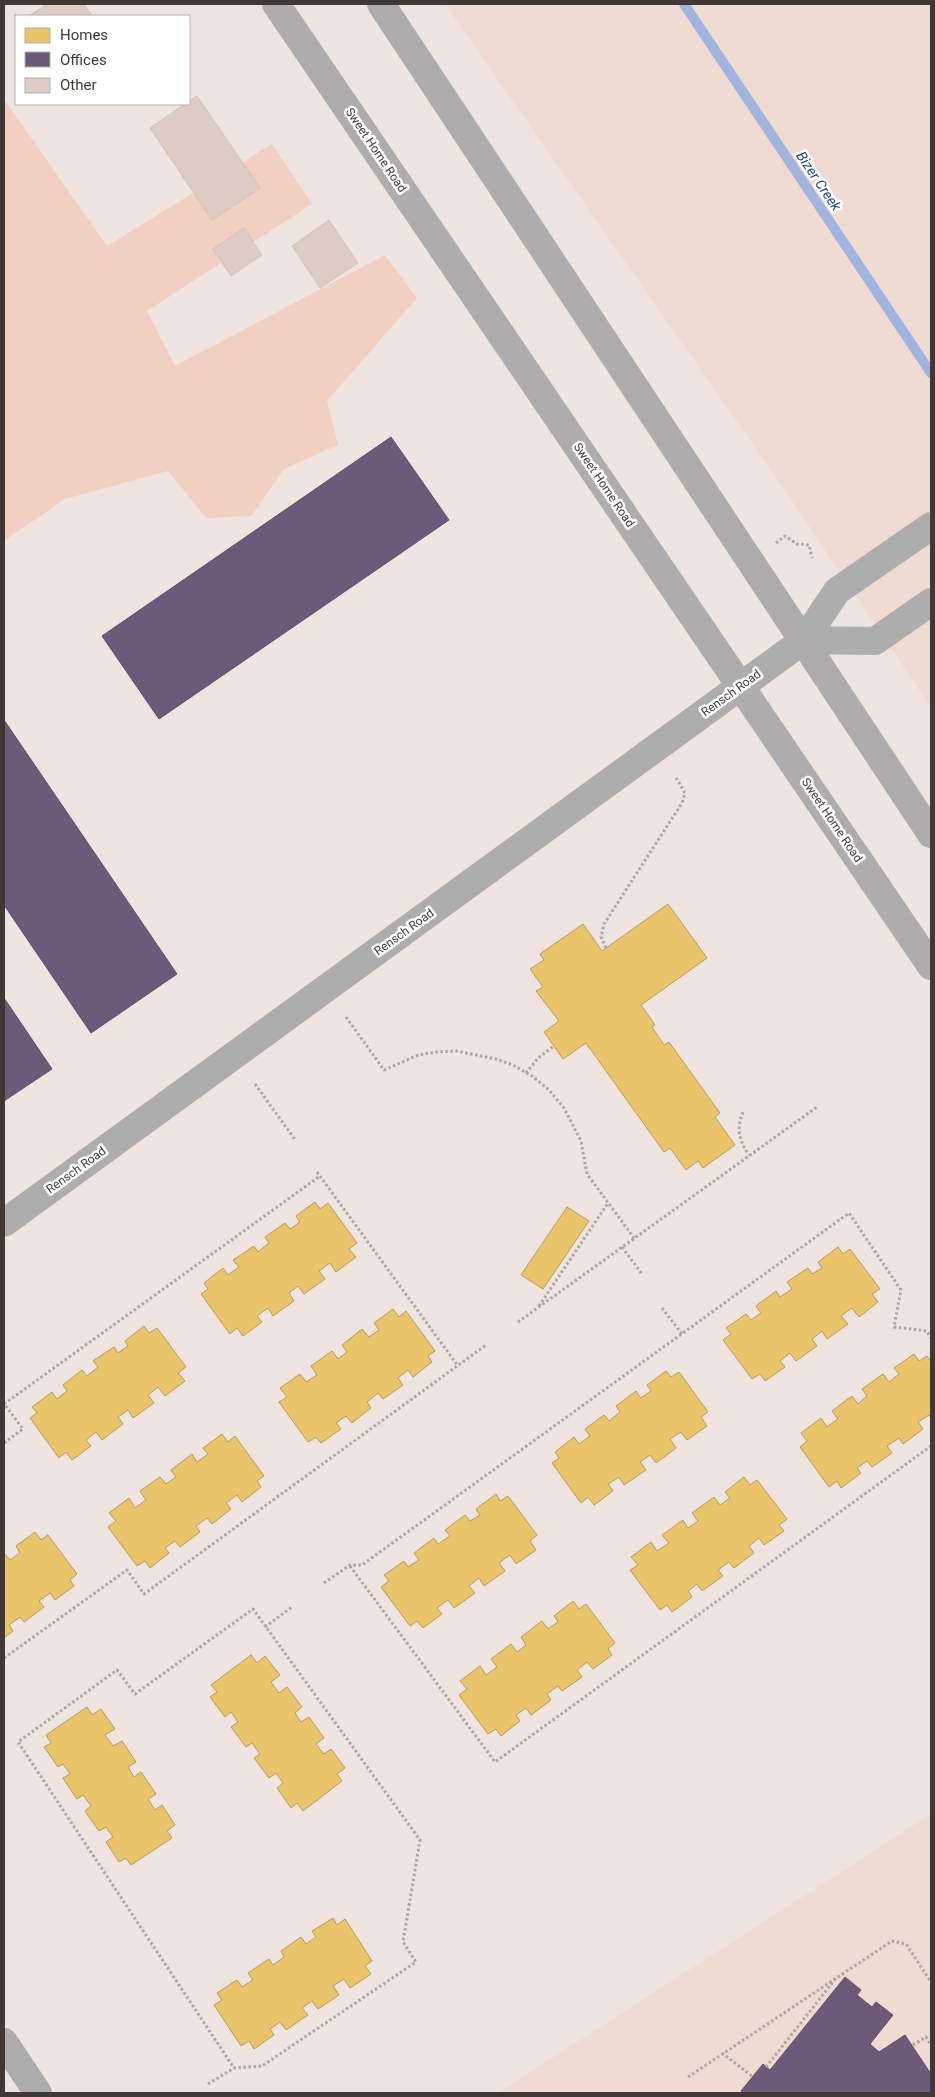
<svg xmlns="http://www.w3.org/2000/svg" width="935" height="2097" font-family="Roboto,sans-serif">
<rect width="100%" height="100%" fill="#efe4df"/>
<g fill="#f0dbd2">
<polygon points="445,4 931,4 931,708 791,499"/>
<polygon points="931,1814 931,2093 498,2093"/>
</g>
<polygon fill="#f1d0c2" points="4,99 107,246 272,144 312,204 147,311 175,366 385,255 417,298 327,401 338,445 284,469 251,516 206,518 168,471 65,499 4,541"/>
<g fill="#e9c46a" stroke="#b79a5a">
<polygon points="668,904 707,958 641,1005 655,1025 652,1027 664,1045 669,1042 720,1113 715,1117 735,1145 703,1168 698,1161 686,1170 670,1148 664,1152 586,1043 563,1059 544,1032 559,1021 536,991 543,987 530,969 544,960 540,954 583,924 602,951"/>
<polygon points="315,1202 320,1209 328,1203 357,1243 349,1249 356,1257 336,1272 330,1263 319,1271 325,1279 304,1294 298,1286 289,1293 294,1301 273,1316 268,1308 257,1316 262,1322 243,1336 237,1328 230,1334 201,1294 208,1289 204,1283 223,1268 228,1275 239,1267 233,1260 254,1246 258,1252 269,1243 265,1237 285,1223 290,1229 300,1222 296,1216"/>
<polygon points="567,1207 589,1221 543,1289 521,1275"/>
<polygon points="838,1247 843,1254 850,1249 880,1289 872,1294 878,1302 859,1317 852,1308 841,1316 848,1324 827,1339 822,1331 812,1339 817,1346 796,1361 790,1353 780,1361 785,1367 765,1381 760,1374 752,1379 723,1340 731,1334 726,1328 746,1314 751,1320 761,1313 756,1306 776,1291 780,1297 792,1289 787,1282 808,1268 812,1274 822,1268 818,1262"/>
<polygon points="393,1309 399,1317 406,1311 435,1351 428,1356 432,1362 413,1377 408,1370 398,1378 403,1385 383,1399 378,1393 367,1402 371,1408 352,1423 346,1416 336,1423 341,1429 321,1443 316,1437 308,1442 279,1402 287,1397 280,1388 300,1374 306,1382 317,1375 311,1366 332,1351 338,1359 347,1352 342,1345 362,1329 369,1337 379,1330 374,1323"/>
<polygon points="144,1326 149,1333 157,1328 186,1367 178,1373 185,1381 165,1396 158,1387 148,1395 154,1403 133,1418 128,1410 118,1417 123,1424 102,1440 96,1432 86,1440 91,1446 72,1460 66,1452 59,1458 30,1418 37,1413 32,1407 52,1392 57,1399 67,1391 63,1385 82,1370 87,1376 98,1367 93,1361 114,1347 118,1353 128,1346 125,1341"/>
<polygon points="914,1354 919,1361 927,1356 931,1362 931,1418 929,1415 918,1422 923,1429 903,1444 899,1438 887,1446 892,1453 872,1467 867,1461 857,1468 861,1473 841,1488 837,1481 829,1487 800,1447 807,1441 801,1433 821,1418 827,1427 838,1419 832,1411 852,1396 858,1404 867,1396 862,1389 883,1374 889,1382 899,1374 894,1368"/>
<polygon points="666,1371 671,1377 679,1372 708,1412 701,1417 707,1426 687,1440 681,1432 670,1439 676,1448 656,1463 650,1455 640,1462 646,1470 624,1485 619,1477 608,1484 613,1491 594,1505 588,1497 581,1503 552,1463 559,1458 555,1452 574,1437 579,1444 590,1436 585,1429 604,1415 609,1421 620,1412 616,1406 636,1391 641,1398 651,1391 647,1385"/>
<polygon points="222,1434 228,1442 235,1436 264,1476 257,1481 261,1487 242,1502 237,1495 226,1503 231,1509 212,1524 207,1518 196,1526 200,1532 180,1547 175,1541 165,1548 169,1553 150,1568 145,1561 137,1566 108,1527 116,1521 109,1513 129,1498 135,1508 146,1500 140,1491 160,1477 166,1484 176,1477 171,1470 192,1454 197,1462 208,1454 203,1448"/>
<polygon points="744,1477 750,1485 757,1480 787,1519 779,1525 784,1531 764,1545 759,1538 749,1546 754,1553 734,1568 729,1562 718,1570 723,1576 702,1591 697,1584 688,1591 692,1597 672,1612 667,1605 660,1610 630,1570 638,1565 631,1557 651,1542 657,1551 669,1543 662,1535 683,1520 688,1528 698,1521 692,1513 714,1497 720,1505 730,1498 725,1492"/>
<polygon points="496,1494 500,1501 508,1496 537,1535 530,1541 536,1550 516,1564 510,1555 499,1563 505,1571 484,1586 479,1578 469,1586 475,1593 454,1608 448,1600 437,1608 442,1614 423,1628 417,1621 410,1626 381,1587 389,1581 384,1575 404,1561 408,1567 419,1560 414,1553 434,1538 438,1544 450,1536 445,1530 465,1515 470,1521 480,1515 476,1509"/>
<polygon points="35,1532 41,1540 48,1535 77,1574 70,1580 74,1586 55,1600 50,1593 39,1601 44,1607 24,1622 20,1617 9,1625 13,1631 4,1638 4,1553 10,1560 20,1553 16,1546"/>
<polygon points="573,1601 579,1609 586,1604 615,1643 608,1649 612,1655 593,1669 587,1662 577,1670 582,1677 562,1691 558,1686 547,1694 551,1700 531,1715 526,1708 516,1715 520,1721 501,1736 496,1729 488,1734 459,1695 467,1689 460,1681 480,1666 486,1675 497,1667 491,1659 511,1644 517,1652 526,1645 521,1637 542,1621 548,1629 558,1622 554,1616"/>
<polygon points="251,1655 257,1663 265,1656 280,1675 271,1682 279,1693 287,1687 302,1707 295,1713 301,1722 309,1717 324,1738 316,1744 324,1754 331,1749 345,1768 337,1774 342,1781 303,1811 297,1803 291,1808 277,1788 283,1783 276,1773 269,1778 254,1758 260,1754 252,1743 246,1747 231,1727 238,1722 231,1712 225,1717 210,1697 217,1692 211,1685"/>
<polygon points="87,1707 92,1715 101,1709 115,1729 105,1735 113,1746 122,1741 136,1762 128,1767 134,1777 141,1772 156,1794 148,1799 155,1810 162,1805 175,1825 167,1831 172,1838 131,1865 126,1858 119,1862 106,1842 113,1837 106,1827 99,1831 85,1811 91,1806 83,1795 77,1799 63,1778 70,1774 63,1764 58,1767 44,1747 51,1743 46,1735"/>
<polygon points="333,1918 337,1925 345,1919 372,1961 365,1966 371,1974 350,1988 344,1979 333,1986 339,1995 318,2009 312,2001 302,2008 308,2015 286,2030 280,2022 270,2029 274,2035 254,2049 249,2041 241,2046 214,2005 222,2000 217,1993 237,1980 242,1987 253,1980 248,1973 269,1959 273,1965 284,1957 281,1951 301,1937 306,1944 316,1937 312,1931"/>
</g>
<g fill="#6d597a" stroke="#604f65">
<polygon points="391,437 449,520 159,719 102,636"/>
<polygon points="4,720 177,974 91,1033 4,905"/>
<polygon points="4,998 52,1069 4,1101"/>
<polygon points="845,1977 861,1990 857,1995 872,2007 876,2002 893,2015 870,2044 879,2052 905,2035 931,2074 931,2093 744,2093 741,2091 763,2064 770,2070"/>
</g>
<g fill="none" stroke-linecap="round" stroke-linejoin="round">
<polyline stroke="#a1b4dd" stroke-width="10" points="684,4 931,373"/>
</g>
<g fill="#deccc4" stroke="#cbc2bf">
<polygon points="47,4 84,4 92,16 29,16"/>
<polygon points="197,96 260,188 212,220 150,128 185,104 189,104 189,101"/>
<polygon points="329,220 358,263 320,288 292,246"/>
<polygon points="244,228 262,255 231,276 213,249"/>
</g>
<g fill="none" stroke-linecap="round" stroke-linejoin="round">
<g stroke="#a9a6a6" stroke-width="3" stroke-dasharray="2.5 2.5" stroke-linecap="butt">
<polyline points="776,543 785,536 797,544 809,545 812,558"/>
<polyline points="606,948 601,937 604,924 682,803 685,793 676,778"/>
<polyline points="346,1017 384,1070 418,1055 436,1052 456,1051 496,1059 513,1065 532,1076 549,1090 564,1108 581,1141 587,1174 634,1238"/>
<polyline points="526,1073 538,1058 554,1046"/>
<polyline points="255,1084 296,1141"/>
<path d="M743,1112C736,1128 739,1141 749,1155"/>
<polyline points="317,1172 458,1366"/>
<polyline points="622,1247 642,1274"/>
<polyline points="539,1306 608,1203"/>
<polyline points="662,1308 682,1334"/>
<polyline points="518,1322 817,1107"/>
<polyline points="4,1443 23,1429 4,1404 320,1176"/>
<polyline points="350,1566 495,1762 931,1446"/>
<polyline points="324,1583 350,1565 362,1565 849,1213 901,1290 894,1327 927,1331 931,1338"/>
<polyline points="265,1627 292,1607"/>
<polyline points="4,1658 127,1570 144,1594 486,1345"/>
<polyline points="913,2045 926,2037 931,2045"/>
<polyline points="722,2053 753,2077"/>
<polyline points="766,2067 837,1977"/>
<polyline points="688,2077 892,1941 906,1944 931,1982"/>
<polyline points="208,2084 234,2068 262,2066 416,1962 403,1942 420,1840 253,1609 135,1694 117,1670 18,1742 234,2068"/>
</g>
<g stroke="#aeadad" stroke-width="28">
<polyline points="4,1223 804,640"/>
<polyline points="4,2042 38,2093"/>
</g>
<g stroke="#aeadad" stroke-width="28">
<polyline points="804,640 837,591 931,526"/>
<polyline points="804,640 875,641 931,602"/>
</g>
<g stroke="#aeacac" stroke-width="28">
<polyline points="276,4 931,966"/>
<polyline points="381,4 931,834"/>
</g>
</g>
<g text-anchor="middle" stroke-width="5" stroke-linejoin="round" paint-order="stroke">
<g font-size="12" fill="#413835" stroke="#fff">
<text transform="translate(376 150) rotate(56)" y="4">Sweet Home Road</text>
<text transform="translate(604 485) rotate(56)" y="4">Sweet Home Road</text>
<text transform="translate(731 693) rotate(-36)" y="4">Rensch Road</text>
<text transform="translate(832 820) rotate(56)" y="4">Sweet Home Road</text>
<text transform="translate(404 932) rotate(-36)" y="4">Rensch Road</text>
<text transform="translate(76 1170) rotate(-36)" y="4">Rensch Road</text>
</g>
<g font-size="14" font-style="italic" fill="#1d4188" stroke="#fff">
<text transform="translate(819 181) rotate(56)" y="5">Bizer Creek</text>
</g>
</g>
<rect width="935" height="2097" fill="none" stroke="#413835" stroke-width="10"/>
<rect x="15" y="15" width="175" height="90" fill="#ffffff" stroke="#b3afae"/>
<rect x="25" y="28" width="25" height="15" fill="#e9c46a" stroke="#b3afae"/>
<text x="60" y="40" font-size="15" fill="#413835">Homes</text>
<rect x="25" y="52" width="25" height="15" fill="#6d597a" stroke="#b3afae"/>
<text x="60" y="65" font-size="15" fill="#413835">Offices</text>
<rect x="25" y="78" width="25" height="15" fill="#deccc4" stroke="#b3afae"/>
<text x="60" y="90" font-size="15" fill="#413835">Other</text>
</svg>
